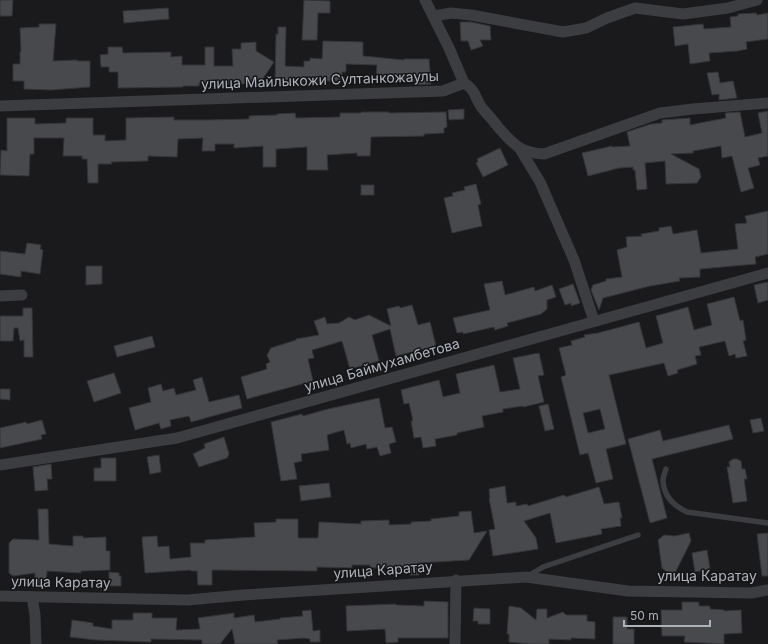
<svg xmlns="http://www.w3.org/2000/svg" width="768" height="644" font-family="Inter,sans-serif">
<rect width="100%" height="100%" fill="#1a1a1c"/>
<g fill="#47494c" stroke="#343538" fill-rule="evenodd">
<polygon points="0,0 13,0 12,16 0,16"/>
<polygon points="304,0 330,1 330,13 318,13 317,40 302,40"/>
<polygon points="168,8 169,19 124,23 123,11"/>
<polygon points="756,13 757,15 768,13 768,39 746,42 747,49 737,51 709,53 710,61 690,64 688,44 675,46 673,27 703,24 704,29 731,27 730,17 738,16 738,14"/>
<polygon points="460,22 471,22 490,26 491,40 480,40 483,46 471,50 468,41 461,41"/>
<polygon points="39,24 56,24 53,61 77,60 77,61 90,61 90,87 51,90 24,89 24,81 13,81 13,64 20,64 20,52 21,52 20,28 39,27"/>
<polygon points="278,27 286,27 285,66 304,67 304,61 310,61 310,58 322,59 323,41 363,42 363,56 404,60 404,59 429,59 431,84 416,85 416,81 392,81 392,79 376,77 377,65 346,64 346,72 342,72 342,81 292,81 292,83 275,82 276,34 278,34"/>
<polygon points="256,42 256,51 274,62 260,83 218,85 218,83 199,83 199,86 183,86 183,87 118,88 118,72 109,72 109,67 101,67 100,55 108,54 108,47 122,47 123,53 171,52 171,57 182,56 182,65 205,65 205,47 214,47 214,66 233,66 232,49 241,49 241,43"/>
<polygon points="718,72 720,83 733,81 737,98 719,100 719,94 712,95 707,73"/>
<polygon points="464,109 464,119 449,120 448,110"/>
<polygon points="768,111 768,156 758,158 760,165 748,168 754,188 741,192 732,156 722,158 721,146 693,151 693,153 671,154 699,169 701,177 697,183 666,184 665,161 645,163 647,189 637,190 635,170 633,170 633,167 619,168 588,176 582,153 612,146 612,147 630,146 627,132 651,124 662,123 662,120 690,118 690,125 726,118 725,113 740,112 745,137 762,133 758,113"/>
<polygon points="361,112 389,112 389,113 446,112 447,127 444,128 444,133 424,134 424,136 371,137 370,156 357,156 357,153 327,155 328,170 307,170 307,147 276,149 276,167 263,167 263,146 234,148 234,144 215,144 215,151 202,151 203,138 178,139 177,157 148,156 148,161 111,162 112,164 98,164 98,183 88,183 87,159 82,159 82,156 63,156 64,138 34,138 34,154 30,154 29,176 0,175 1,150 7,151 7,118 35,118 35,124 66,123 66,118 93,118 93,135 105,135 105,141 126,140 126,118 174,117 174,120 208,120 249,119 249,116 277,115 277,114 295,113 296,118 340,117 340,113 361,113"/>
<polygon points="500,148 508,165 483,177 476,163 478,162 477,159"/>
<polygon points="476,184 481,204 478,205 482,226 452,233 444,198 453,196 452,193 465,190 464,187"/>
<rect x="361" y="185" width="13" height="10"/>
<polygon points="768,211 768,254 755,257 756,264 700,269 700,277 679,278 680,281 650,286 603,298 599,310 591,290 593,285 606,281 606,279 622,277 617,250 627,247 626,237 642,236 641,234 659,231 659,228 671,226 673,234 697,230 701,253 738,249 735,224 747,223 745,216"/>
<polygon points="27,243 41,245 40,249 43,250 40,274 21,271 21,277 0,274 0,251 25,254"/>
<polygon points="86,266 102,266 102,284 86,285"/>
<polygon points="502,281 505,295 534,287 535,291 552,285 556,297 547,300 547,309 541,314 507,323 508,326 495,330 494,327 463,334 463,332 457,333 453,318 490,310 484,284"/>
<polygon points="768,282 768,300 758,303 754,285"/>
<polygon points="573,284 580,303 571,306 571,303 565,305 559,289"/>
<path d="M734,297L740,321L743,320L746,340L743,341L747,356L736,358L735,354L729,356L725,341L699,347L701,355L695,356L697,364L677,370L678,373L668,376L664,363L609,375L626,444L606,449L613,479L596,483L588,453L580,455L561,377L566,375L559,348L572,345L571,341L585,337L584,335L598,333L639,322L646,348L663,343L656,316L688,307L694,330L712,325L707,304ZM600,409L605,429L588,433L583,413Z"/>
<polygon points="412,305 418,325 430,322 436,346 396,356 390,329 372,335 379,361 350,369 342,341 312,350 314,358 308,359 313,381 247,399 241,377 267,369 266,364 270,362 267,355 271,348 296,340 296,339 319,335 314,321 325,317 327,324 339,323 349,317 355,320 369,315 391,326 387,309 399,306 400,308"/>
<polygon points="23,308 32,308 33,357 24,357 24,340 20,341 18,328 14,328 13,341 0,341 0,316 23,316"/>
<polygon points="152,336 155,347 117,357 114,346"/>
<polygon points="539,353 544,375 538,376 544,402 523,407 523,406 503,409 503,412 482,416 484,427 457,433 457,435 435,439 436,446 423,448 421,437 414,438 411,421 413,421 409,403 404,404 401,390 439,380 443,397 460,393 456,374 494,365 500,392 520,389 513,358"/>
<polygon points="114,373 121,393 94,402 87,381"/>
<polygon points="202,377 209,402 239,395 242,408 191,422 189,416 170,420 171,426 161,429 159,423 135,430 129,408 151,402 148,388 161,384 163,391 174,388 176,395 196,390 193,380"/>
<polygon points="0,389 10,389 10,400 0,399"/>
<polygon points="379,398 385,428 392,427 396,442 389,444 391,453 380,456 377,447 367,449 366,444 351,448 350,443 347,444 344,430 327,435 329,450 301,454 302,461 294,463 297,479 281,481 271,422 302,414 303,416 328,409"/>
<polygon points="548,404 554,429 545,431 539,406"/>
<polygon points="761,418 764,431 753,433 750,420"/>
<polygon points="42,420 46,434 41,435 42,439 0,448 0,428 26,422 27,424"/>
<polygon points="729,425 733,439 652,459 667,518 650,523 628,439 660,430 663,441"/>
<polygon points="224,437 229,454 227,458 199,467 193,454 205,448 204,444"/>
<polygon points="159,455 161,472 150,474 147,457"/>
<polygon points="101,458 116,458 116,481 94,481 94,468 101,468"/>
<polygon points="733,459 737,459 741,461 742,469 745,469 747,479 744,479 747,501 733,503 727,467 730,467 729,462"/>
<polygon points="51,464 52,479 47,479 48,490 35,491 33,467"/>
<polygon points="329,483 331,497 301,501 299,486"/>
<polygon points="505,486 507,503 516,502 516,506 527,504 528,506 564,495 566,497 599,487 604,504 619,502 622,518 620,518 621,526 601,529 602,534 556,543 550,513 524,521 536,538 538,549 493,556 489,530 495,529 489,498 490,498 489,489"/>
<polygon points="38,509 48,509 49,544 73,546 73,536 83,536 83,538 106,537 106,551 110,551 110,570 81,571 81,573 47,571 46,585 35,585 35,573 13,576 9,573 9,543 13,539 39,540"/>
<polygon points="471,511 474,533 487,531 469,560 418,563 419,575 410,575 409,570 393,570 393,567 370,568 370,565 352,565 352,568 317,567 317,571 212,570 212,585 198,585 197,571 191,571 191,570 145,573 142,537 157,536 158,547 169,546 170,559 191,557 190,543 205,543 205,540 255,537 254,523 276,522 276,519 298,519 298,538 318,538 319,522 361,524 361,521 389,520 389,525 411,524 411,522 431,521 431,519 459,516 459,512"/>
<polygon points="689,533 691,541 675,573 668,573 662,568 658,540 664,535 675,536"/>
<polygon points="768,533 768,576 762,576 757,534"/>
<polygon points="707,550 710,569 695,572 692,553"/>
<polygon points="109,572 119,573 119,576 121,576 121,586 109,586"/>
<polygon points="424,601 448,602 448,638 398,638 398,642 386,643 385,629 347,631 346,606 396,604 396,605 424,606"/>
<polygon points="682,602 699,602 699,606 710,606 710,609 724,610 724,611 741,610 742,633 724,634 724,644 684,642 685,636 662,636 661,610 682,610"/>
<polygon points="509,606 521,608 536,620 537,609 547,609 547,618 563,612 566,615 587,615 587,621 595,622 595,639 571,638 571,640 549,639 549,644 529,644 509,642 509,634 507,634"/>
<polygon points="474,608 490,609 490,624 478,624 478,621 473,621"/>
<polygon points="311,610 313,631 320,630 320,642 310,642 310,639 304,638 277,640 278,644 235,644 232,629 220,644 202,644 202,640 151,639 151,642 96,640 70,637 72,620 93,623 93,626 112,629 112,620 133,620 133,613 152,613 152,618 177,618 176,630 200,629 198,618 234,613 234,618 254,615 255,622 280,619 280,618 303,616 302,611"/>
<polygon points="613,617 627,617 627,629 634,629 634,644 613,644"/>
</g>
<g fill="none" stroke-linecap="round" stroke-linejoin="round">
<g stroke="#3b3d41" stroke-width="5.5">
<path d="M666,469C665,472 663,477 663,481C664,497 674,506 687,512L768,523"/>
<polyline points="528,576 543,567 638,535"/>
</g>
<g stroke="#3b3d41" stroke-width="11">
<polyline points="425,0 449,48 464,83"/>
<polyline points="434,16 451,13 471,15 563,32 586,28 607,18 635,8 683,14 728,8 757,0"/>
<path d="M464,83C477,91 474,97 482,108C487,114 493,120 498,127C512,143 520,153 544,154L660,113L693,109L768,103"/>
<polyline points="0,106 443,91 464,83"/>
<polyline points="520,149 540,182 574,260 594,321"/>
<polyline points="0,296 22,295"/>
<polyline points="0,465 177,438 768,273"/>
<polyline points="0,596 188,600 243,595 526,577 628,591 751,593 768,590"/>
<polyline points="32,597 35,615 36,644"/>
<polyline points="455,644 456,580"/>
</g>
</g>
<g text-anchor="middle" stroke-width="3" stroke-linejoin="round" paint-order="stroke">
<g font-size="14" fill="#adb3bc" stroke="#151518">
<text transform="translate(320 80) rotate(-2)" y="5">улица Майлыкожи Султанкожаулы</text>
<text transform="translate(382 365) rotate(-16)" y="5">улица Баймухамбетова</text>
<text transform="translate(383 570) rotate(-4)" y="5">улица Каратау</text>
<text x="707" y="581">улица Каратау</text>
<text transform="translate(61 582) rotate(1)" y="5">улица Каратау</text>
</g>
</g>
<path d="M624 620v6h86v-6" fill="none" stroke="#adb3bc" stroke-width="2"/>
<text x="630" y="620" font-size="12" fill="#adb3bc" stroke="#151518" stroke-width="3" paint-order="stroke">50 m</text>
</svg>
